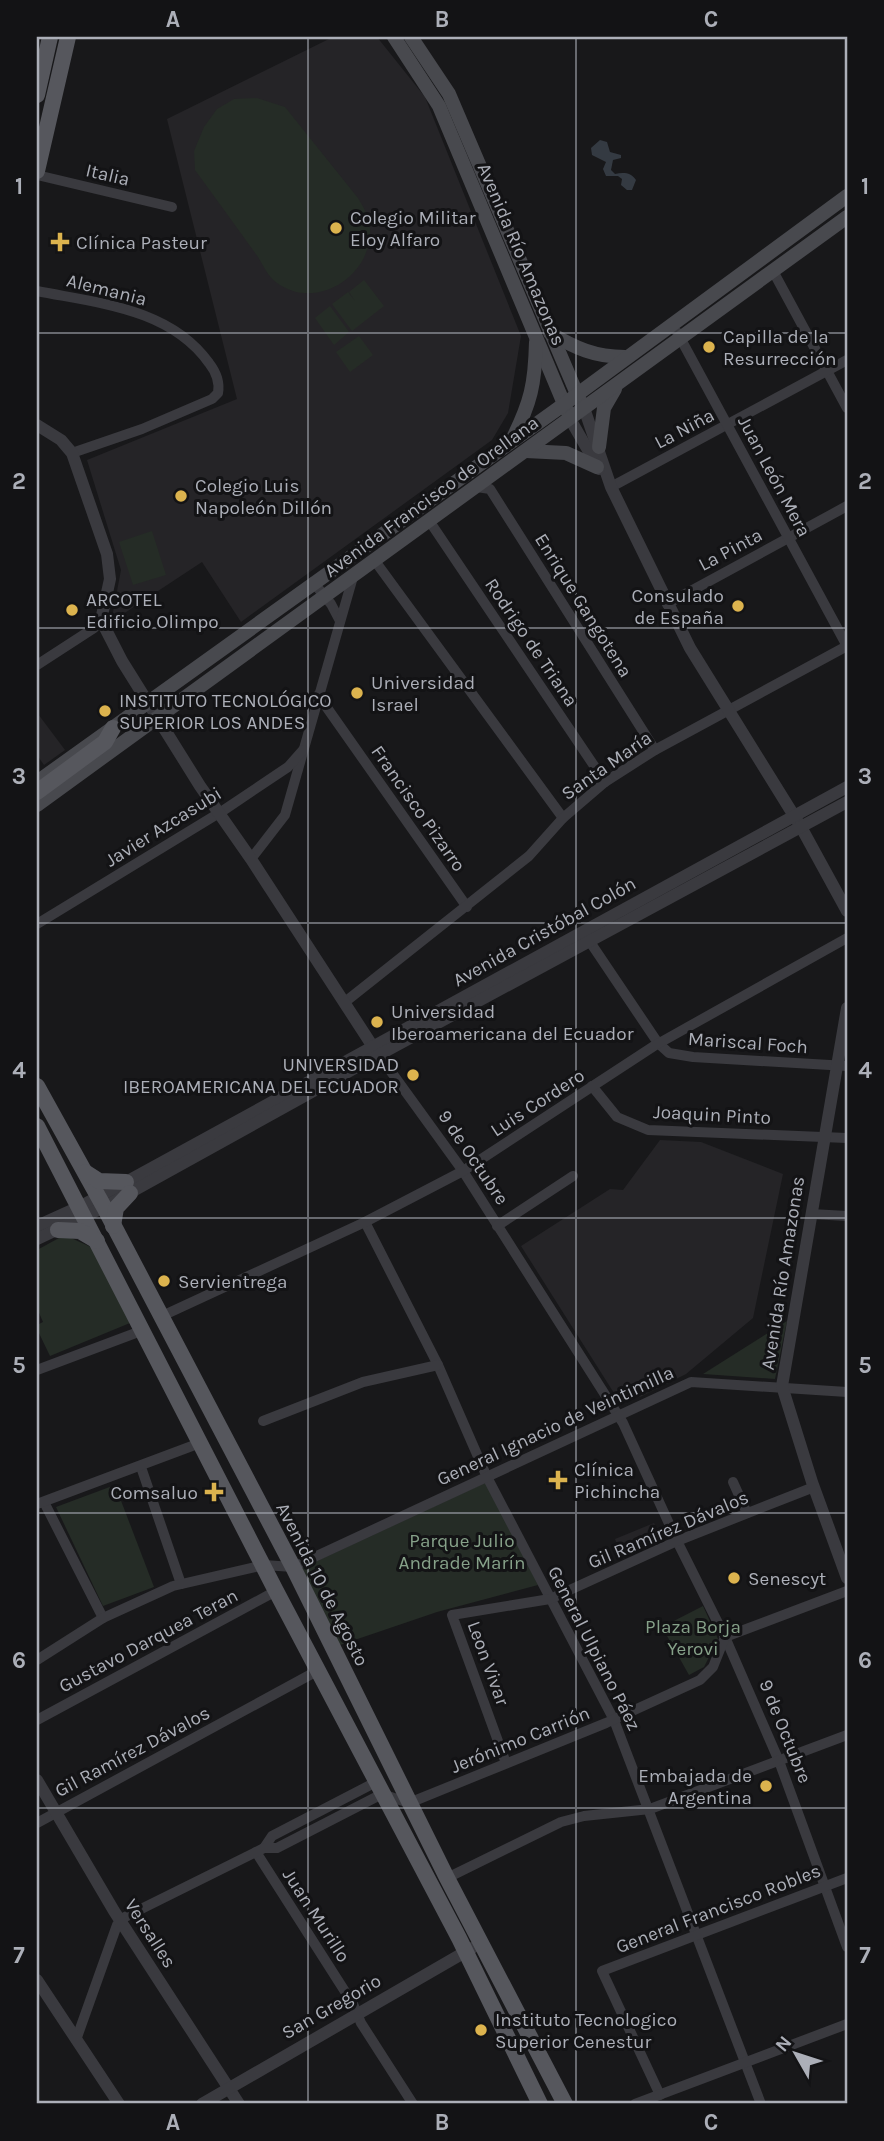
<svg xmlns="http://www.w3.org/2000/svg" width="884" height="2141" font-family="Karla,sans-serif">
<rect width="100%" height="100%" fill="#18181a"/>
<g fill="#252427">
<polygon points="333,37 377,37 425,97 521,336 508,413 492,440 241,622 202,562 114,620 113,612 121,570 87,460 237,399 167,119"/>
<polygon points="38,714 65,750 44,765 37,755"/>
<polygon points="660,1140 701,1142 783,1174 753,1318 686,1374 640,1397 619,1401 521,1246 610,1189 623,1190"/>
<polygon points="654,1523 661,1540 622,1557 615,1539"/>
</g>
<g fill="#252c26">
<path d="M257,98L285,107L358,198C364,208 369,216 370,228C373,275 317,312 277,283C269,278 263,265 258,257C237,228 216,199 195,170L194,151L204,127L217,109L234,99Z"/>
<polygon points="364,280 384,306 352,331 332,304 348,292 355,301 349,292"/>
<polygon points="330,306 349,332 334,345 315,318"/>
<polygon points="359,336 373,355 350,372 336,352"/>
<polygon points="152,531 166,575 133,585 119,542"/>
<polygon points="59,1238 71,1238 93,1248 130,1323 50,1356 37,1329 37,1325 43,1322 37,1308 37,1250"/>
<polygon points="787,1321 775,1379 703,1374"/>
<polygon points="489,1481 538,1585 437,1612 337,1646 302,1568"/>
<polygon points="115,1485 154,1587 103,1606 56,1507"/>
<polygon points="703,1606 718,1639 704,1667 689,1675 662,1627"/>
</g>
<path fill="#343a42" d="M600,140L607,142L610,152L621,155V158L613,160L611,170L615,174C623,172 631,172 636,180L632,190H627L621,185L622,179L618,176H606L603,169L606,162L592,155L591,148Z"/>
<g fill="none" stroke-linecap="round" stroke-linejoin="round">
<g stroke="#3a3a3f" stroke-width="10">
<polyline points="37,175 172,207"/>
<polyline points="773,271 847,408"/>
<path d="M37,291C97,303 170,308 209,363C216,372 220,382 218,393L212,399L142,429L72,453"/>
<polyline points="477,487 490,489 655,750"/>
<polyline points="611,487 847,360"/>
<polyline points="430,522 605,782"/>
<polyline points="375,561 563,818"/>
<polyline points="313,582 331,604 340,621"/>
<polyline points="667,604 847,506"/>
<polyline points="37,665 94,628 101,620"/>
<polyline points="318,695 467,907"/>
<polyline points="251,859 285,815 353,577"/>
<polyline points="37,924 224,810 288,767 303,750"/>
<polyline points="586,936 658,1043 669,1053 693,1057 847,1066"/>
<polyline points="345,1002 529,856 563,818 605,782 655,750 847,646 677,332"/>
<polyline points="379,1055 463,1171 623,1423 677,1541 725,1637 779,1761 847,1947"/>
<polyline points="592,1086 617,1117 648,1130 847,1138"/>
<polyline points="811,1214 847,1216"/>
<polyline points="365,1222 438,1365 486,1475 614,1720 761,2104"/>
<polyline points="497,1226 573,1176"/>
<polyline points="162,1316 365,1222 463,1171 654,1046 847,938"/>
<polyline points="37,1370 141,1331"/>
<polyline points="263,1421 363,1382 438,1365"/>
<polyline points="141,1467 181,1584"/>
<polyline points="733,1482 747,1513"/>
<polyline points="44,1502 103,1618"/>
<polyline points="37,1504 200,1443"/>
<polyline points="37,1660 103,1618 173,1586 264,1565 293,1567 691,1382 847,1392"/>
<polyline points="37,1720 276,1591"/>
<polyline points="506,1763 452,1615 550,1599 677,1541 814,1487"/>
<polyline points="37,1823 317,1671"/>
<polyline points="264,1848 272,1836 376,1782"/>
<polyline points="256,1852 353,2004 361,2023 413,2104"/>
<polyline points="447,1878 561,1822 584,1816 650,1809 847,1735"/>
<polyline points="76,2040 117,1925 125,1917 264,1848 277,1848 382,1794 409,1803 606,1723 700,1680 713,1667 725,1637 847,1591"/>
<polyline points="660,2095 602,1971 847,1878"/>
<polyline points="635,2104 847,2024"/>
</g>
<g stroke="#3a3a3f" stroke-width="12">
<polyline points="584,408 611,487 690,648 801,827 847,911"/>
<polyline points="570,419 599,469"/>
<polyline points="37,425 61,440 72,453 107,554 110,579 101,620 122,661 200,786 251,859 377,1053"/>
<polyline points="847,1008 782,1386 812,1482 847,1578"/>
<polyline points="37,1226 79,1207 126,1182 847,787"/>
<polyline points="37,1239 104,1207 373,1058 847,802"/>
<polyline points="37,1780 114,1911 239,2104"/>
<polyline points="37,1980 119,2104"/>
<polyline points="202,2104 472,1948"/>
</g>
<g stroke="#48494e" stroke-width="14">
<polyline points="394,37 439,106 567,411"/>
<polyline points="411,37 449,94 580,401"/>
<path d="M550,333C575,348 595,357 625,357"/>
<path d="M512,440C531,402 535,384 536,342"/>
<polyline points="599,447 604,408 615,389"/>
<polyline points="526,451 566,453 597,467"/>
<polyline points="37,782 556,410 847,196"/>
<polyline points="37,805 847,217"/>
</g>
<g stroke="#56575d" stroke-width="16">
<polyline points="37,95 50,37"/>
<polyline points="37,171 68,37"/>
<polyline points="37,792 105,742 113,728"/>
<polyline points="37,1086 104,1207 293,1567 447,1878 565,2104"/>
<polyline points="37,1126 276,1591 459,1938 540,2104"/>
<polyline points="85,1172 99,1181 126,1182"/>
<polyline points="113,1226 116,1208 130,1193"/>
<polyline points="58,1230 80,1231 97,1241"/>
</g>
</g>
<path fill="none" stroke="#acafb8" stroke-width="2" stroke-opacity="0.55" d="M308,37V2104M576,37V2104M37,333H847M37,628H847M37,923H847M37,1218H847M37,1513H847M37,1808H847"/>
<g fill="#dcb34e" stroke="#131315" stroke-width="2.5">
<circle cx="336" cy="228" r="7"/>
<path d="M56.5 231.5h7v7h7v7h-7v7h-7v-7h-7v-7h7z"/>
<circle cx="709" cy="347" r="7"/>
<circle cx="181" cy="496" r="7"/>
<circle cx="738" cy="606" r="7"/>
<circle cx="72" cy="610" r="7"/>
<circle cx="357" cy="693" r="7"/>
<circle cx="105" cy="711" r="7"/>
<circle cx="377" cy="1022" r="7"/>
<circle cx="413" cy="1075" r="7"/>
<circle cx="164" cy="1281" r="7"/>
<path d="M554.5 1469.5h7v7h7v7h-7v7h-7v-7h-7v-7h7z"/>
<path d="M210.5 1481.5h7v7h7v7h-7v7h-7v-7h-7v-7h7z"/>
<circle cx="734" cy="1578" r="7"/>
<circle cx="766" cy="1786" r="7"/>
<circle cx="481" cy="2030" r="7"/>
</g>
<g text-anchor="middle" stroke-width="6" stroke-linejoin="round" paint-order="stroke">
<g font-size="19" fill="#acafb8" stroke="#131315">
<text transform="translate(108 174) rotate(13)" y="7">Italia</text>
<text transform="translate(522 254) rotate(67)" y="7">Avenida Río Amazonas</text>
<text transform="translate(107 289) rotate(14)" y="7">Alemania</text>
<text transform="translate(684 428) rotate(-28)" y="7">La Niña</text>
<text transform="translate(775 476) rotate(62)" y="7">Juan León Mera</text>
<text transform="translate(431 496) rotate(-36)" y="7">Avenida Francisco de Orellana</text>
<text transform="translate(730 549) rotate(-28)" y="7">La Pinta</text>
<text transform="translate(584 605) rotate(58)" y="7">Enrique Gangotena</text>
<text transform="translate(532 642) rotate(56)" y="7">Rodrigo de Triana</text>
<text transform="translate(606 765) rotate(-35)" y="7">Santa María</text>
<text transform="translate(419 808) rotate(55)" y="7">Francisco Pizarro</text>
<text transform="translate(163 826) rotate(-32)" y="7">Javier Azcasubi</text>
<text transform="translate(544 931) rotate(-29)" y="7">Avenida Cristóbal Colón</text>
<text transform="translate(748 1042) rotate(4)" y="7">Mariscal Foch</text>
<text transform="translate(537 1102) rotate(-33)" y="7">Luis Cordero</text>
<text transform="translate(712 1114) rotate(3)" y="7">Joaquin Pinto</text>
<text transform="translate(474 1157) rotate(56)" y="7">9 de Octubre</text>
<text transform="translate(782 1273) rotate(-81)" y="7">Avenida Río Amazonas</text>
<text transform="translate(555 1425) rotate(-25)" y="7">General Ignacio de Veintimilla</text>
<text transform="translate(668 1529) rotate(-23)" y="7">Gil Ramírez Dávalos</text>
<text transform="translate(323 1584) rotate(63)" y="7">Avenida 10 de Agosto</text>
<text transform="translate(148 1640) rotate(-28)" y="7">Gustavo Darquea Teran</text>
<text transform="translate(595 1648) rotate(63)" y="7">General Ulpiano Páez</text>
<text transform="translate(489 1663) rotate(70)" y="7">Leon Vivar</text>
<text transform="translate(786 1731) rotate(68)" y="7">9 de Octubre</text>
<text transform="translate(520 1739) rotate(-22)" y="7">Jerónimo Carrión</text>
<text transform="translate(132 1751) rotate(-28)" y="7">Gil Ramírez Dávalos</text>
<text transform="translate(718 1908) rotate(-21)" y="7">General Francisco Robles</text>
<text transform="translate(317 1915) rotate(57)" y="7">Juan Murillo</text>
<text transform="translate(151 1933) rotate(57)" y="7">Versalles</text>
<text transform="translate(331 2006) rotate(-30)" y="7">San Gregorio</text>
</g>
<g font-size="19" fill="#acafb8" stroke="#131315" text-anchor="start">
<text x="350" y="224">Colegio Militar<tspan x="350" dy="22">Eloy Alfaro</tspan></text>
<text x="76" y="249">Clínica Pasteur</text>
<text x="723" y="343">Capilla de la<tspan x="723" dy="22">Resurrección</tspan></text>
<text x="195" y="492">Colegio Luis<tspan x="195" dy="22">Napoleón Dillón</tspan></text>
<text x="724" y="602" text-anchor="end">Consulado<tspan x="724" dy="22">de España</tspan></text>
<text x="86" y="606">ARCOTEL<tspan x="86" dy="22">Edificio Olimpo</tspan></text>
<text x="371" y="689">Universidad<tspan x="371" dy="22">Israel</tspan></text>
<text x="119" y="707">INSTITUTO TECNOLÓGICO<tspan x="119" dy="22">SUPERIOR LOS ANDES</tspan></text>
<text x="391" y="1018">Universidad<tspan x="391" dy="22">Iberoamericana del Ecuador</tspan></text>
<text x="399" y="1071" text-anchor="end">UNIVERSIDAD<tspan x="399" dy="22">IBEROAMERICANA DEL ECUADOR</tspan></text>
<text x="178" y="1288">Servientrega</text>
<text x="574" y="1476">Clínica<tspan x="574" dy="22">Pichincha</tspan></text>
<text x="198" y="1499" text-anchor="end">Comsaluo</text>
<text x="748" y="1585">Senescyt</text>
<text x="752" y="1782" text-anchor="end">Embajada de<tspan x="752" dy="22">Argentina</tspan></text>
<text x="495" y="2026">Instituto Tecnologico<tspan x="495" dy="22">Superior Cenestur</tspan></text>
</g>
<g font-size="19" fill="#86a189" stroke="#131315">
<text x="462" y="1547">Parque Julio<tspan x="462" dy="22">Andrade Marín</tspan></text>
<text x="693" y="1633">Plaza Borja<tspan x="693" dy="22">Yerovi</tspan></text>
</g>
</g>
<rect width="884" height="2141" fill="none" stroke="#131315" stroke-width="77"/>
<g transform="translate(796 2054) rotate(309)" stroke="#131315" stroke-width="5" paint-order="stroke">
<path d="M0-5L12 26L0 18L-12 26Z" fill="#acafb8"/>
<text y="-10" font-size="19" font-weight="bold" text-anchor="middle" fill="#acafb8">N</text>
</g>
<rect x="38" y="38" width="808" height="2064" fill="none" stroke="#acafb8" stroke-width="2.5"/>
<g font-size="23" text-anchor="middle" font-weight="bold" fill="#acafb8">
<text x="173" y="27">A</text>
<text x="442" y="27">B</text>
<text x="711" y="27">C</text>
<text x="19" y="194">1</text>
<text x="865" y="194">1</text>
<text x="19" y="489">2</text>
<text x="865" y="489">2</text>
<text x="19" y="784">3</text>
<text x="865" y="784">3</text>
<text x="19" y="1078">4</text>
<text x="865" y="1078">4</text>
<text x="19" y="1373">5</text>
<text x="865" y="1373">5</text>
<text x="19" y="1668">6</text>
<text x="865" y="1668">6</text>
<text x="19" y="1963">7</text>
<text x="865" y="1963">7</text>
<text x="173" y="2130">A</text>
<text x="442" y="2130">B</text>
<text x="711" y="2130">C</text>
</g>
</svg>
